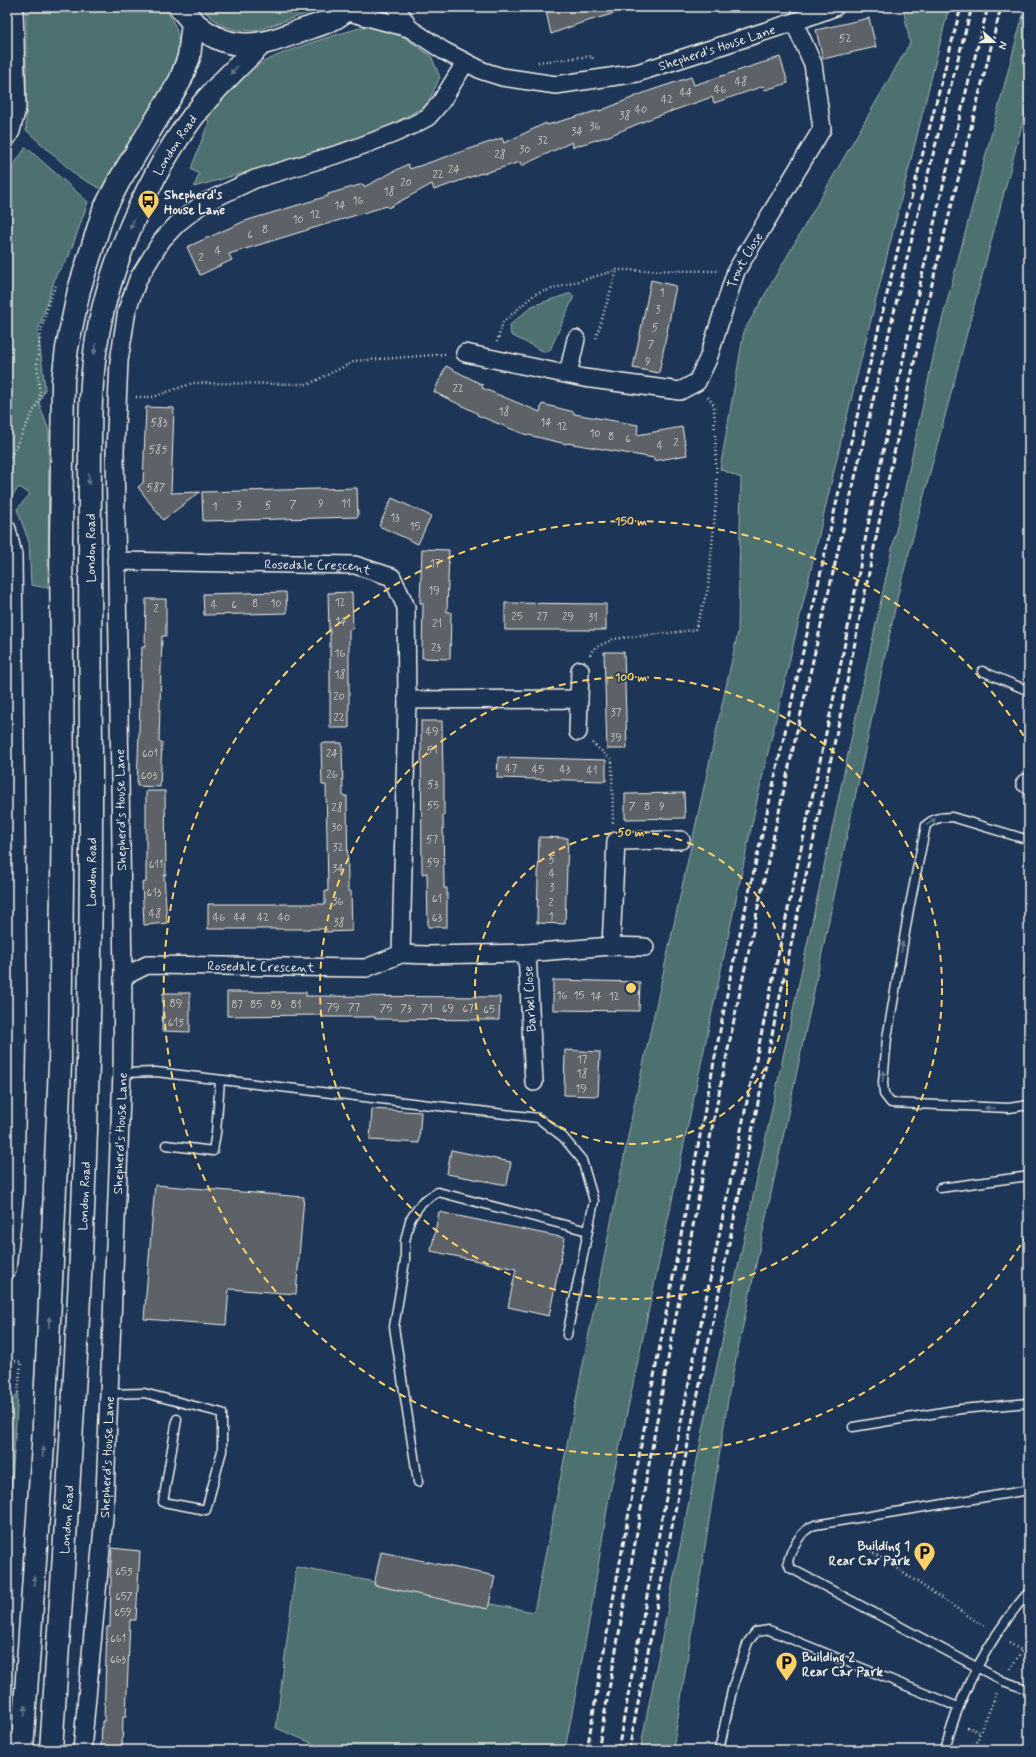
<svg xmlns="http://www.w3.org/2000/svg" width="1036" height="1757" font-family="Mynerve,sans-serif">
<rect width="100%" height="100%" fill="#1d3557"/>
<filter id="ink" filterUnits="userSpaceOnUse"><feTurbulence type="fractalNoise" baseFrequency=".025" numOctaves="2"/><feDisplacementMap in="SourceGraphic" scale="8" xChannelSelector="R" yChannelSelector="G"/><feConvolveMatrix kernelMatrix="1 2 1 2 8 2 1 2 1" color-interpolation-filters="sRGB"/></filter>
<g filter="url(#ink)">
<g fill="#4d6f6f" stroke="#a0b0ac">
<path d="M26,7H164C182,32 183,49 171,77L101,189L77,176L26,130Z"/>
<polygon points="202,7 326,7 255,31 238,30 224,26 209,16"/>
<polygon points="903,7 949,7 844,428 759,791 609,1497 590,1617 565,1750 328,1750 276,1728 296,1567 534,1612 634,1106 738,632 741,478 720,469 744,331 910,43"/>
<polygon points="1025,7 1029,7 1029,98 899,590 730,1387 673,1750 640,1750 702,1435 937,339"/>
<path d="M367,26L395,31L431,56L440,77L427,105L380,131L278,163L194,187L199,174L191,169L209,121L206,119C216,106 226,92 237,80C266,53 329,37 367,26Z"/>
<polygon points="26,147 88,202 69,256 56,275 38,331 45,389 39,403 49,431 48,588 31,585 29,542 17,509 30,494 19,487 10,499 7,496 7,175"/>
<polygon points="571,293 574,296 550,350 545,352 511,335 510,325 532,306"/>
<polygon points="18,1393 7,1555 7,1408"/>
</g>
<g fill="#5c6268" stroke="#f4f1e8">
<polygon points="555,7 618,7 619,12 581,23 551,34 546,11"/>
<polygon points="869,18 876,47 823,59 816,30"/>
<polygon points="780,57 788,83 765,90 764,86 714,103 712,97 652,118 609,136 573,147 572,142 521,166 520,162 482,174 482,173 434,190 432,184 388,208 387,206 353,216 229,254 232,260 200,275 187,247 245,221 328,196 328,194 363,184 364,187 408,164 410,169 502,138 504,143 546,123 547,125 600,110 600,111 646,92 691,77 694,85"/>
<polygon points="651,280 676,286 659,373 633,368"/>
<polygon points="446,366 483,385 482,388 540,412 542,404 574,412 574,414 638,425 637,435 682,427 687,455 654,461 654,458 567,443 566,444 524,434 477,415 477,413 434,392"/>
<polygon points="146,407 174,408 171,493 200,492 163,520 138,487 143,483"/>
<polygon points="357,488 358,517 203,521 202,492"/>
<polygon points="392,498 431,516 418,544 379,526"/>
<polygon points="422,549 449,550 447,612 451,612 450,659 422,658 423,603 420,603"/>
<polygon points="286,592 287,613 204,615 203,594"/>
<polygon points="352,592 353,629 349,630 349,728 330,728 330,630 329,630 328,593"/>
<polygon points="146,599 166,599 166,636 162,636 161,669 159,742 162,742 160,787 137,786 142,647 145,647"/>
<polygon points="505,603 606,604 606,630 505,630"/>
<polygon points="604,652 624,652 627,749 607,749"/>
<polygon points="421,721 442,721 443,774 444,774 444,815 443,815 444,888 447,888 447,927 428,927 427,873 422,874"/>
<polygon points="321,743 342,743 343,796 347,796 348,891 351,891 352,931 326,932 326,929 208,929 208,904 325,904 325,891 328,891 326,785 322,785"/>
<polygon points="498,757 606,760 606,781 497,778"/>
<polygon points="146,791 165,791 166,875 164,875 167,923 144,925 142,883 146,882"/>
<polygon points="684,793 685,818 625,819 625,794"/>
<polygon points="539,837 568,838 565,924 537,923"/>
<polygon points="553,980 640,982 639,1011 553,1010"/>
<polygon points="227,992 306,992 306,996 500,997 499,1020 375,1019 375,1017 322,1017 322,1015 227,1016"/>
<polygon points="163,993 190,993 190,1032 162,1031"/>
<polygon points="565,1050 600,1052 598,1096 564,1095"/>
<polygon points="372,1109 421,1112 419,1143 370,1140"/>
<polygon points="451,1150 511,1162 507,1185 447,1174"/>
<polygon points="155,1185 304,1197 296,1294 229,1289 226,1325 144,1319"/>
<polygon points="439,1212 565,1238 549,1316 508,1307 516,1269 431,1251"/>
<polygon points="112,1548 140,1551 136,1620 130,1620 126,1716 123,1716 122,1750 101,1750 102,1721 104,1721 107,1627 110,1627 111,1577 110,1577"/>
<polygon points="381,1552 495,1576 488,1609 374,1585"/>
</g>
<g fill="none" stroke-linecap="round" stroke-linejoin="round">
<defs>
<g id="service">
<polyline points="982,671 1029,691"/>
<path d="M1029,840L952,817C941,817 934,818 926,825L909,909L887,1038L883,1082L884,1094L891,1103L1009,1108L1029,1105"/>
<polyline points="122,1073 156,1072 538,1118 563,1137 582,1160 594,1201 567,1335"/>
<polyline points="166,1145 213,1151 216,1133 220,1080"/>
<polyline points="940,1188 1029,1176"/>
<polyline points="109,1394 144,1393 222,1413 222,1451 206,1510 163,1502 177,1419"/>
<polyline points="853,1427 961,1409 1029,1403"/>
<polyline points="418,1482 394,1327 405,1261 405,1241 410,1220 422,1202 438,1192 588,1231"/>
<path d="M1029,1490L815,1525C802,1529 791,1548 788,1562L790,1568L1003,1681L1029,1690"/>
<polyline points="719,1750 733,1686 748,1642 756,1632 769,1630 958,1707"/>
<path d="M945,1750C957,1702 979,1658 1008,1618C1015,1609 1021,1600 1029,1592"/>
</g>
<g id="minor">
<polyline points="396,7 409,28"/>
<path id="s1" d="M345,11L409,28L444,51L483,71L502,77L556,85L637,73L794,22L835,7"/>
<polyline points="7,138 11,131 17,108 14,7"/>
<path id="s2" d="M465,353L584,378L680,391L697,382L708,359L736,271L822,129L813,64L794,22"/>
<polyline points="568,374 576,339"/>
<polyline points="7,529 13,555 18,1010 15,1192 7,1270"/>
<path id="s3" d="M116,561L355,565L392,577L406,607L407,700L401,954L366,968L147,965L123,977"/>
<polyline points="579,699 580,670"/>
<polyline points="407,700 579,699 578,732"/>
<polyline points="1025,783 1029,785"/>
<polyline points="611,946 616,841 681,840"/>
<polyline points="401,954 427,955 527,953"/>
<polyline points="534,1082 527,953 611,946 645,947"/>
<path id="s4" d="M82,1750L104,1517L122,1073L123,977L115,452L119,361L127,310L138,279L162,240L178,223L202,204L255,179L342,153L393,134L415,124L428,117L441,102L465,63"/>
</g>
<g id="primary">
<path d="M180,7C199,33 229,50 262,43C275,41 288,35 300,31C318,25 336,21 349,7"/>
<polyline points="22,1750 43,1445 52,1260 60,1064 63,793 61,541 63,381 67,348 79,290 104,210 119,181 180,81 189,57 193,22"/>
<path id="s5" d="M51,1750C69,1485 87,1221 90,955C93,784 89,613 90,442C90,415 91,388 94,361C103,275 148,171 203,104C221,82 242,63 262,43"/>
</g>
</defs>
<use href="#service" stroke="#f4f1e8" stroke-width="11"/>
<use href="#minor" stroke="#f4f1e8" stroke-width="20"/>
<use href="#primary" stroke="#f4f1e8" stroke-width="25"/>
<g stroke="#f4f1e8" stroke-width="2.5" stroke-dasharray="1 3" stroke-linecap="butt">
<polyline points="538,62 592,56 593,60"/>
<polyline points="596,338 617,270"/>
<polyline points="497,342 503,322 535,294 617,270 717,271"/>
<polyline points="136,397 153,397 193,383 309,384 355,361 447,354"/>
<polyline points="7,464 40,398 37,362 41,331 50,298 57,283"/>
<polyline points="590,655 593,649 613,639 695,630 708,589 717,492 714,405 708,397"/>
<polyline points="592,743 612,760 613,823"/>
<polyline points="7,1360 21,1362 18,1393"/>
<polyline points="857,1542 985,1627"/>
<polyline points="1009,1643 1021,1650"/>
<polyline points="1010,1669 1029,1640"/>
<polyline points="967,1727 980,1732"/>
<polyline points="975,1750 980,1732 997,1693"/>
</g>
<use href="#service" stroke="#1d3557" stroke-width="8"/>
<use href="#minor" stroke="#1d3557" stroke-width="17"/>
<use href="#primary" stroke="#1d3557" stroke-width="22"/>
<g stroke="#f4f1e8" stroke-width="3" stroke-dasharray="6 3" stroke-linecap="butt">
<polyline points="587,1750 601,1667 644,1429 731,973 841,482 901,237 961,7"/>
<path d="M598,1750C630,1574 660,1397 694,1221C734,1010 781,800 829,590C874,395 919,200 972,7"/>
<path d="M618,1750C681,1407 754,1065 828,724C848,633 864,542 883,452C915,303 949,154 988,7"/>
<polyline points="629,1750 691,1428 776,1015 841,712 883,503 929,296 1001,7"/>
</g>
</g>
<defs><path id="oneway-solid" d="M-6-.8H1V-3.2L6.5 0L1 3.2V.8H-6Z"/></defs>
<g fill="#68778a">
<use href="#oneway-solid" transform="translate(234 70) rotate(134)"/>
<use href="#oneway-solid" transform="translate(132 224) rotate(113)"/>
<use href="#oneway-solid" transform="translate(95 349) rotate(100)"/>
<use href="#oneway-solid" transform="translate(89 479) rotate(90)"/>
<use href="#oneway-solid" transform="translate(931 822) rotate(-35)"/>
<use href="#oneway-solid" transform="translate(902 947) rotate(-81)"/>
<use href="#oneway-solid" transform="translate(883 1076) rotate(-84)"/>
<use href="#oneway-solid" transform="translate(990 1108) rotate(-178)"/>
<use href="#oneway-solid" transform="translate(49 1322) rotate(-87)"/>
<use href="#oneway-solid" transform="translate(43 1452) rotate(-86)"/>
<use href="#oneway-solid" transform="translate(34 1581) rotate(-86)"/>
<use href="#oneway-solid" transform="translate(25 1711) rotate(-86)"/>
</g>
</g>
<g fill="none" stroke="#ffd166" stroke-width="2" stroke-dasharray="7 5">
<circle cx="631" cy="988" r="156"/>
<circle cx="631" cy="988" r="311"/>
<path d="M1027 1235A467 467 0 1 1 1027 741"/>
</g>
<defs>
<symbol id="bus-pin" viewBox="-11 -11 22 30"><path d="M0 17L-7.5 6A9.5 9.5 0 1 1 7.5 6Z" fill="#ffd166" stroke="#1d3557"/><path d="M-5-6H5V4H4V6H2V4H-2V6H-4V4H-5ZM-3.5-4V0h7V-4ZM-3.5 1.2v1.5H-2V1.2ZM2 1.2v1.5H3.5V1.2Z" fill="#111"/></symbol>
<symbol id="parking-pin" viewBox="-11 -11 22 30"><path d="M0 17L-7.5 6A9.5 9.5 0 1 1 7.5 6Z" fill="#ffd166" stroke="#1d3557"/><path d="M-3.5-5.5H1a3.5 3.5 0 0 1 0 7H-1V5.5H-3.5ZM-1-3.4V-.6H.8a1.4 1.4 0 0 0 0-2.8Z" fill="#111"/></symbol>
</defs>
<g fill-rule="evenodd">
<use href="#bus-pin" x="136" y="188" width="25" height="34"/>
<use href="#parking-pin" x="912" y="1540" width="25" height="34"/>
<use href="#parking-pin" x="774" y="1650" width="25" height="34"/>
</g>
<g text-anchor="middle" stroke-width="3" stroke-linejoin="round" paint-order="stroke">
<g font-size="11" fill="#cecdc8">
<text x="845" y="42">52</text>
<text x="741" y="85">48</text>
<text x="720" y="93">46</text>
<text x="686" y="96">44</text>
<text x="667" y="103">42</text>
<text x="641" y="113">40</text>
<text x="625" y="119">38</text>
<text x="595" y="130">36</text>
<text x="577" y="135">34</text>
<text x="543" y="144">32</text>
<text x="525" y="153">30</text>
<text x="500" y="158">28</text>
<text x="454" y="173">24</text>
<text x="438" y="178">22</text>
<text x="406" y="186">20</text>
<text x="389" y="195">18</text>
<text x="358" y="204">16</text>
<text x="340" y="209">14</text>
<text x="315" y="218">12</text>
<text x="298" y="223">10</text>
<text x="265" y="233">8</text>
<text x="250" y="238">6</text>
<text x="218" y="254">4</text>
<text x="201" y="261">2</text>
<text x="662" y="296">1</text>
<text x="658" y="313">3</text>
<text x="655" y="331">5</text>
<text x="651" y="348">7</text>
<text x="648" y="365">9</text>
<text x="458" y="392">22</text>
<text x="504" y="415">18</text>
<text x="159" y="426">583</text>
<text x="546" y="426">14</text>
<text x="562" y="430">12</text>
<text x="595" y="437">10</text>
<text x="611" y="440">8</text>
<text x="628" y="442">6</text>
<text x="676" y="446">2</text>
<text x="660" y="449">4</text>
<text x="158" y="453">585</text>
<text x="156" y="491">587</text>
<text x="321" y="507">9</text>
<text x="346" y="507">11</text>
<text x="293" y="508">7</text>
<text x="239" y="509">3</text>
<text x="268" y="509">5</text>
<text x="215" y="510">1</text>
<text x="395" y="521">13</text>
<text x="415" y="530">15</text>
<text x="435" y="567">17</text>
<text x="434" y="594">19</text>
<text x="340" y="606">12</text>
<text x="255" y="607">8</text>
<text x="276" y="607">10</text>
<text x="214" y="608">4</text>
<text x="234" y="608">6</text>
<text x="156" y="612">2</text>
<text x="517" y="620">25</text>
<text x="542" y="620">27</text>
<text x="568" y="620">29</text>
<text x="593" y="621">31</text>
<text x="341" y="625">14</text>
<text x="437" y="627">21</text>
<text x="436" y="651">23</text>
<text x="340" y="657">16</text>
<text x="340" y="678">18</text>
<text x="339" y="700">20</text>
<text x="616" y="716">37</text>
<text x="339" y="721">22</text>
<text x="432" y="735">49</text>
<text x="616" y="741">39</text>
<text x="432" y="754">51</text>
<text x="150" y="757">601</text>
<text x="332" y="757">24</text>
<text x="511" y="772">47</text>
<text x="538" y="773">45</text>
<text x="565" y="773">43</text>
<text x="592" y="774">41</text>
<text x="332" y="778">26</text>
<text x="149" y="779">603</text>
<text x="433" y="788">53</text>
<text x="433" y="809">55</text>
<text x="632" y="810">7</text>
<text x="647" y="810">8</text>
<text x="662" y="810">9</text>
<text x="337" y="811">28</text>
<text x="337" y="831">30</text>
<text x="432" y="843">57</text>
<text x="338" y="851">32</text>
<text x="552" y="863">5</text>
<text x="433" y="866">59</text>
<text x="156" y="868">611</text>
<text x="338" y="872">34</text>
<text x="552" y="877">4</text>
<text x="552" y="891">3</text>
<text x="154" y="896">613</text>
<text x="437" y="902">61</text>
<text x="338" y="905">36</text>
<text x="551" y="906">2</text>
<text x="155" y="917">48</text>
<text x="551" y="920">1</text>
<text x="219" y="921">46</text>
<text x="240" y="921">44</text>
<text x="263" y="921">42</text>
<text x="284" y="921">40</text>
<text x="437" y="921">63</text>
<text x="339" y="926">38</text>
<text x="562" y="999">16</text>
<text x="579" y="999">15</text>
<text x="596" y="1000">14</text>
<text x="614" y="1000">12</text>
<text x="176" y="1007">89</text>
<text x="237" y="1008">87</text>
<text x="256" y="1008">85</text>
<text x="276" y="1008">83</text>
<text x="296" y="1008">81</text>
<text x="333" y="1011">79</text>
<text x="354" y="1011">77</text>
<text x="386" y="1012">75</text>
<text x="406" y="1012">73</text>
<text x="427" y="1012">71</text>
<text x="448" y="1012">69</text>
<text x="468" y="1012">67</text>
<text x="489" y="1013">65</text>
<text x="176" y="1026">615</text>
<text x="582" y="1063">17</text>
<text x="582" y="1077">18</text>
<text x="581" y="1092">19</text>
<text x="124" y="1575">655</text>
<text x="124" y="1600">657</text>
<text x="123" y="1616">659</text>
<text x="118" y="1642">661</text>
<text x="118" y="1663">663</text>
</g>
<g font-size="13" fill="#f4f1e8" stroke="#1d3557">
<text dy="5" stroke="none"><textPath href="#s1" startOffset="392">Shepherd's House Lane</textPath></text>
<text dy="5" stroke="none"><textPath href="#s5" startOffset="1623">London Road</textPath></text>
<text dy="5" stroke="none"><textPath href="#s2" startOffset="369">Trout Close</textPath></text>
<text transform="translate(90 548) rotate(-90)" y="5">London Road</text>
<text dy="5" stroke="none"><textPath href="#s3" startOffset="202">Rosedale Crescent</textPath></text>
<text transform="translate(120 810) rotate(-91)" y="5">Shepherd's House Lane</text>
<text dy="5" stroke="none"><textPath href="#s5" startOffset="879">London Road</textPath></text>
<text transform="translate(261 966) rotate(1)" y="5">Rosedale Crescent</text>
<text transform="translate(529 999) rotate(-93)" y="5">Barbel Close</text>
<text dy="5" stroke="none"><textPath href="#s4" startOffset="618">Shepherd's House Lane</textPath></text>
<text dy="5" stroke="none"><textPath href="#s5" startOffset="555">London Road</textPath></text>
<text dy="5" stroke="none"><textPath href="#s4" startOffset="294">Shepherd's House Lane</textPath></text>
<text dy="5" stroke="none"><textPath href="#s5" startOffset="231">London Road</textPath></text>
</g>
<g font-size="13" font-weight="bold" fill="#f4f1e8" stroke="#1d3557" text-anchor="start">
<text x="164" y="199">Shepherd's<tspan x="164" dy="15">House Lane</tspan></text>
<text x="910" y="1550" text-anchor="end">Building 1<tspan x="910" dy="15">Rear Car Park</tspan></text>
<text x="802" y="1661">Building 2<tspan x="802" dy="15">Rear Car Park</tspan></text>
</g>
</g>
<circle cx="631" cy="988" r="6" fill="#ffd166" stroke="#1d3557" stroke-width="2"/>
<g font-size="12" text-anchor="middle" font-weight="bold" fill="#ffd166" stroke="#1d3557" stroke-width="3" stroke-linejoin="round" paint-order="stroke">
<text x="631" y="525">150 m</text>
<text x="631" y="681">100 m</text>
<text x="631" y="836">50 m</text>
</g>
<rect width="1036" height="1757" fill="none" stroke="#1d3557" stroke-width="24"/>
<rect x="12" y="12" width="1012" height="1733" fill="none" stroke="#f4f1e8" stroke-width="1.5" filter="url(#ink)"/>
<g transform="translate(994 42) rotate(111)" stroke="#1d3557" stroke-width="3" paint-order="stroke">
<path d="M0-3L7 15L0 10L-7 15Z" fill="#f4f1e8"/>
<text y="-6" font-size="11" font-weight="bold" text-anchor="middle" fill="#f4f1e8">N</text>
</g>
</svg>
